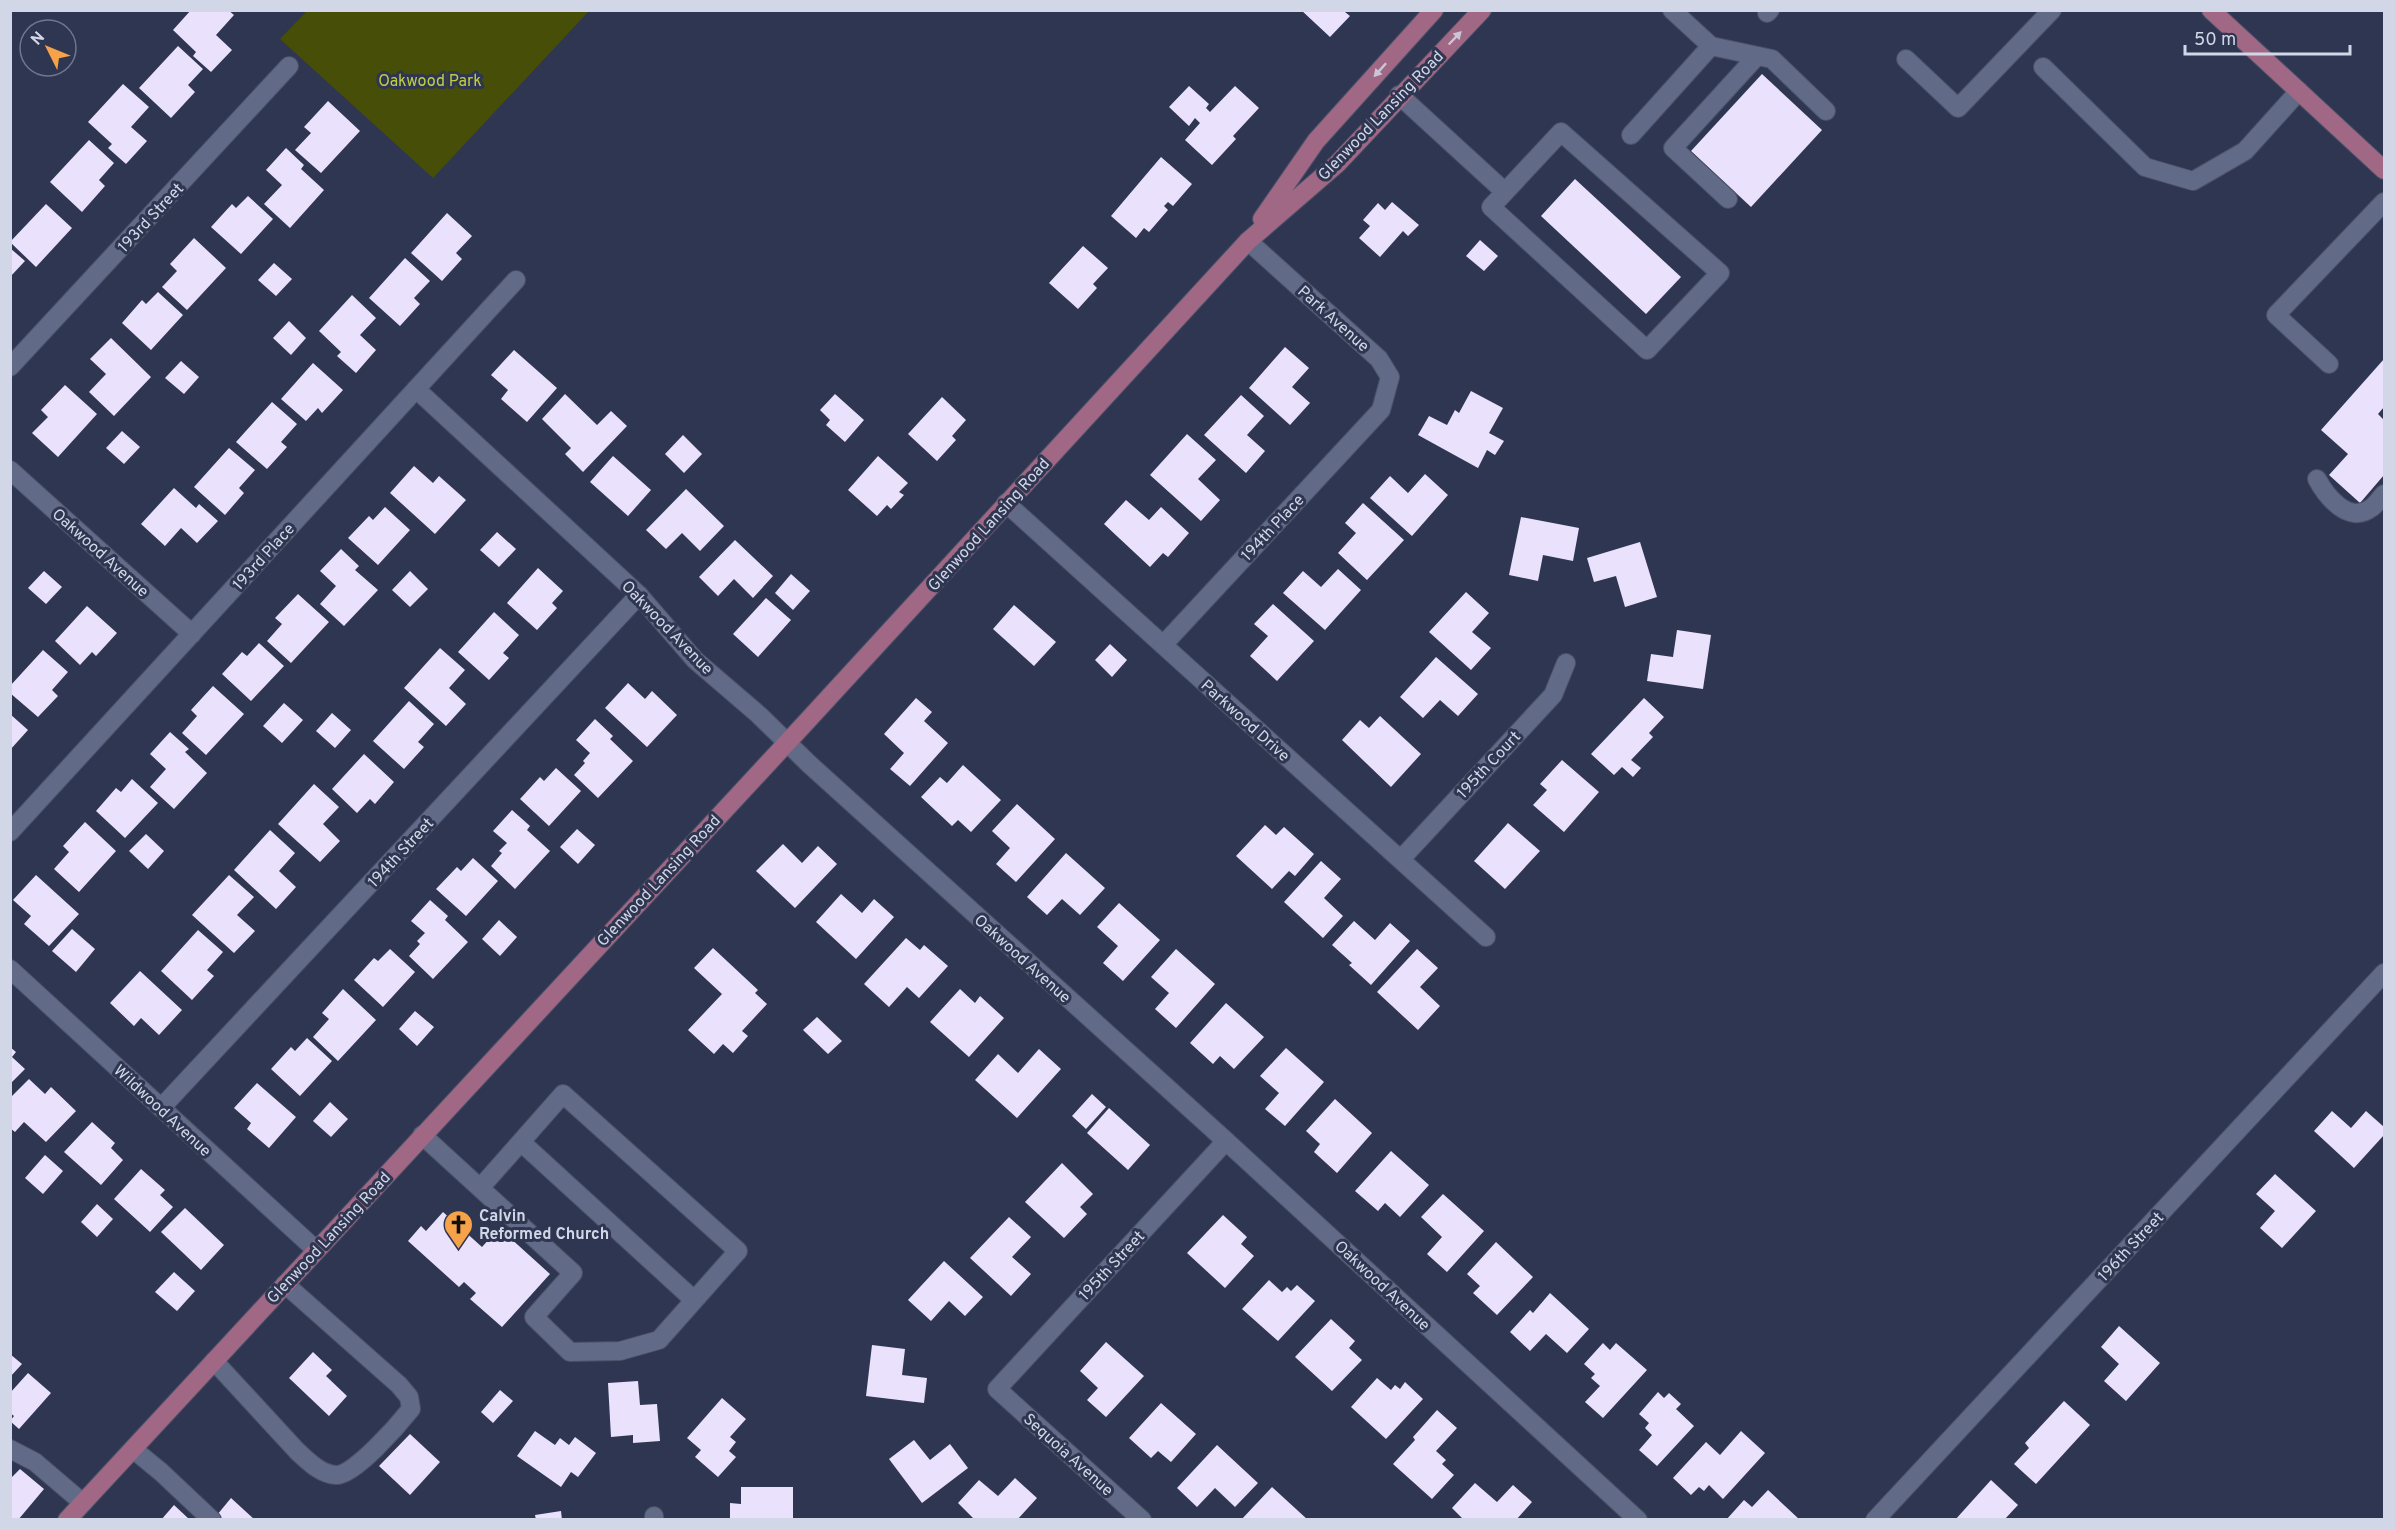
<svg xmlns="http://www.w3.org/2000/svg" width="2395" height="1530" font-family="Overpass,sans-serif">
<rect width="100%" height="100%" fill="#2f3651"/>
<polygon fill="#474e07" points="307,11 307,10 589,11 433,178 280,39"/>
<g fill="#eae1fc">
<polygon points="191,10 228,10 234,15 216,35 232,50 211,72 193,56 196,52 173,30"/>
<polygon points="1301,10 1347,10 1345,12 1350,16 1330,37"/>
<polygon points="178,46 203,69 188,85 195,92 171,118 139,88"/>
<polygon points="1762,74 1822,130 1751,207 1691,151"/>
<polygon points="123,84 149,107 131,127 147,141 126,164 108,148 112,144 88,122"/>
<polygon points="1189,86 1209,104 1206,108 1210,112 1235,86 1259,108 1233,136 1236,139 1212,165 1185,140 1200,123 1195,118 1189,126 1169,107"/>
<polygon points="328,101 360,131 321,173 295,150 311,133 304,127"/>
<polygon points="89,140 114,163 99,180 105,186 82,212 50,182"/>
<polygon points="286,148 304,165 301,169 324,190 290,228 264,204 282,185 266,170"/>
<polygon points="1161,157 1192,184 1173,206 1168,202 1164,206 1168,210 1149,232 1144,228 1136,238 1111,216"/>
<polygon points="1575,179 1681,277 1646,314 1541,216"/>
<polygon points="248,196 273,219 241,254 211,227 232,204 236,208"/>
<polygon points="1392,202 1419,225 1408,236 1403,231 1380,257 1359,238 1370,226 1363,220 1378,203 1385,210"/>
<polygon points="46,204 72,228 36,267 10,242"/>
<polygon points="447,213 472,236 456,253 462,259 442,281 411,253"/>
<polygon points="194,238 226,268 187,310 162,287 177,271 170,264"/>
<polygon points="1480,240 1498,256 1484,271 1466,256"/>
<polygon points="1083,246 1108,268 1093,284 1097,288 1078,309 1049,283"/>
<polygon points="10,248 25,261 10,277"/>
<polygon points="405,258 430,281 414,298 420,304 400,326 369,298"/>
<polygon points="274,263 292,279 276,296 258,280"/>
<polygon points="158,292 183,315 151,350 122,323 142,300 146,304"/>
<polygon points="352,295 376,318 360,335 376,350 356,373 337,356 341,352 319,331"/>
<polygon points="289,321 306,338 291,355 273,338"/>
<polygon points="111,338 151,377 114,416 89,392 106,374 90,359"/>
<polygon points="1285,347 1309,368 1292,387 1310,403 1290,425 1249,388"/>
<polygon points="514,350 557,388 527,422 501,399 508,390 491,375"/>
<polygon points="2384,359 2384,407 2378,414 2384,420 2384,475 2360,503 2329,475 2348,454 2321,430"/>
<polygon points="181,361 199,377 184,394 165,378"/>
<polygon points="313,363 343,390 322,413 318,408 306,421 281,399"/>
<polygon points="65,385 97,414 58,457 32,433 48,417 41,410"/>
<polygon points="1471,391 1503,408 1489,433 1504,441 1495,455 1487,450 1478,468 1418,435 1429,416 1447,425 1455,410 1459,413"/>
<polygon points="565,394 597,425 611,411 627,426 583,472 565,454 571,448 542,419"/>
<polygon points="835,394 864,420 845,442 826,425 830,420 820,410"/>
<polygon points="1241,395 1264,416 1247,435 1265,451 1246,473 1204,435"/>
<polygon points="942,397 966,420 952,436 956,440 937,461 908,434"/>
<polygon points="272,402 297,424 281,442 287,447 267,469 236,442"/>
<polygon points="122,431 140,447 124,464 106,448"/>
<polygon points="1187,434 1216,460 1198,479 1220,500 1201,521 1150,475"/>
<polygon points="683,435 702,454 684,473 665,454"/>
<polygon points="229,448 255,470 239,488 244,493 225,515 194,487"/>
<polygon points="613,456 651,490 628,516 590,482"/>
<polygon points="878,456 908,483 899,492 904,495 891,509 887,505 877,516 848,490"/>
<polygon points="414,466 433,483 439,476 466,500 435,534 390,493"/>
<polygon points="1425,474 1448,495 1412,536 1370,498 1390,476 1408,493"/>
<polygon points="174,488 196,508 199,504 218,521 197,543 181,528 165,546 141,524"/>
<polygon points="686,489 724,526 700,551 682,533 666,549 646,530"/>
<polygon points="1126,500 1149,520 1161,507 1189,533 1168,557 1163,553 1150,567 1104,524"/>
<polygon points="1363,503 1404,540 1367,580 1338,553 1356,533 1345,523"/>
<polygon points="385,507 410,530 378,565 348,538 369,516 373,520"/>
<polygon points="1521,517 1579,528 1573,561 1543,555 1538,581 1509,575"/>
<polygon points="497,532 516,549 499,567 480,550"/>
<polygon points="735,540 773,576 753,598 734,579 718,596 699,577"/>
<polygon points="1640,542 1657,597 1625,607 1616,576 1594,582 1587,558"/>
<polygon points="341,549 359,566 355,570 378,590 344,626 320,604 336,586 320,571"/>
<polygon points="538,568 563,591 552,603 557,608 537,630 507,603"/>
<polygon points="1338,569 1361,590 1325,630 1283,593 1303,571 1321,587"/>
<polygon points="44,571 62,587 46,604 28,588"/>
<polygon points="410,571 428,589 410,607 392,590"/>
<polygon points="791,574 810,591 793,610 775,593"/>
<polygon points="1466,592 1489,613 1472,632 1491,648 1471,670 1429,632"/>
<polygon points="298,594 329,622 291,663 267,641 282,624 275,618"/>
<polygon points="766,598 791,620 758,657 733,634"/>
<polygon points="1273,604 1314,641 1277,681 1250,656 1268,636 1254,624"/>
<polygon points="1014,605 1056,642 1034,666 993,629"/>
<polygon points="87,606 117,633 96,656 92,652 80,665 55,641"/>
<polygon points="494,612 519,635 503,653 509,658 489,680 458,652"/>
<polygon points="1677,630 1711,635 1703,689 1647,681 1651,654 1673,657"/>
<polygon points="259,643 284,666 251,701 222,674 242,652 247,656"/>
<polygon points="1110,644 1127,660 1112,677 1095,660"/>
<polygon points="440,648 465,670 449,688 466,704 446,726 404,688"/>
<polygon points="43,650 68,672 52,690 58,696 38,717 10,693 10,686"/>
<polygon points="1436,657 1478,694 1458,716 1440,700 1423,718 1400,697"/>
<polygon points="628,683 645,699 652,691 677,715 647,747 605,708"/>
<polygon points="213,686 244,714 206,755 182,733 197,716 191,710"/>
<polygon points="916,698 932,712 924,721 948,743 910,786 890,769 904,753 884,734"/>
<polygon points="1644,698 1664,717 1649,733 1653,737 1631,760 1641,768 1633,777 1622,767 1614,775 1591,754"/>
<polygon points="409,701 434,724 418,742 424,747 404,769 373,741"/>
<polygon points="284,703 303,720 282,743 263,726"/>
<polygon points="332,713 351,730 335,748 316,731"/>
<polygon points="10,714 28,730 10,750"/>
<polygon points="1380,716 1421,754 1391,787 1342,740 1360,720 1369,728"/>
<polygon points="595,719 613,736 610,739 633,761 598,798 574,775 585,763 583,761 590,753 576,740"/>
<polygon points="170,732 189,749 185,752 207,773 174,809 150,787 166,769 150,754"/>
<polygon points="364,754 394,782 375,804 370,799 357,813 332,789"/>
<polygon points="1562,760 1599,792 1564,832 1533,805 1547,790 1540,784"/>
<polygon points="963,765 1001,800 971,832 958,820 952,826 921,797 940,777 947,783"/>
<polygon points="556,768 581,791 549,826 520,799 540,777 544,781"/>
<polygon points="132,779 158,803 125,838 96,811 116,788 121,792"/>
<polygon points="314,784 339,807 323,824 340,841 320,862 278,824"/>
<polygon points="1017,804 1055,839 1016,882 996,864 1010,848 992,831"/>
<polygon points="512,810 530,826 527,830 550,851 515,889 491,866 502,853 499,851 507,843 493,831"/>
<polygon points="85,822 116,851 79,892 54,869 69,852 63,846"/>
<polygon points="1508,823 1540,851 1505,889 1474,861"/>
<polygon points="1265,825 1276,835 1284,827 1314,854 1295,876 1289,871 1272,889 1236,856"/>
<polygon points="577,829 595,845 578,864 560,847"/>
<polygon points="270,830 295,853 279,871 296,887 276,909 234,870"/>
<polygon points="146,834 164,851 148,869 129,851"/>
<polygon points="783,844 802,863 818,846 837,864 795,908 756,871"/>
<polygon points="1066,853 1105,888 1080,915 1062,899 1047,915 1027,897"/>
<polygon points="473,858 498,881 466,916 436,889 457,867 461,871"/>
<polygon points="1321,861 1341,879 1324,898 1343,916 1323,938 1284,902"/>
<polygon points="36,875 79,914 49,946 24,924 31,916 13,900"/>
<polygon points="229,875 254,897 237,915 255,931 234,953 192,915"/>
<polygon points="841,894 862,913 874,899 894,917 856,959 816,922"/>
<polygon points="430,900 448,916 445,920 468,942 433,979 409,956 420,944 417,941 425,933 411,921"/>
<polygon points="1119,903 1160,940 1123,981 1103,963 1118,946 1097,927"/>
<polygon points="499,920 517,937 500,956 482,939"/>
<polygon points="1354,921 1375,940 1390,923 1410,941 1371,985 1349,965 1352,963 1332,945"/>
<polygon points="72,929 95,949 76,972 52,951"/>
<polygon points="198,930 223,952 207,970 214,976 192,1000 161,971"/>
<polygon points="906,938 920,950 924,945 948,966 919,998 907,987 889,1007 864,984"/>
<polygon points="713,948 758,990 755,993 767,1004 742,1031 748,1036 733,1053 723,1044 714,1054 688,1030 722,994 694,968"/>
<polygon points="390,949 415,972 383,1007 354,980 374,958 378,961"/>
<polygon points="1176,949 1215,984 1176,1028 1155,1009 1169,993 1151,977"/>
<polygon points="1417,949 1438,968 1420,987 1440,1006 1418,1030 1377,992"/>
<polygon points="140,971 182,1010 159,1035 141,1018 134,1026 110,1003"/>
<polygon points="343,989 376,1020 338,1061 313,1037 329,1019 322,1013"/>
<polygon points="960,989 975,1003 980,996 1004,1018 969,1057 930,1022"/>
<polygon points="1226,1003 1264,1037 1234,1069 1220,1056 1213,1064 1190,1043"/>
<polygon points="415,1011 434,1027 417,1046 399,1029"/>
<polygon points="817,1017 842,1041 828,1054 803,1030"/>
<polygon points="307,1038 332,1061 300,1096 271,1069 291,1047 295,1051"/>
<polygon points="10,1047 16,1052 12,1057 25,1069 10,1084"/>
<polygon points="1286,1048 1324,1082 1285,1126 1265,1109 1279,1093 1260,1076"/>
<polygon points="1039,1049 1061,1069 1017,1118 975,1080 998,1054 1018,1073"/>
<polygon points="29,1079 45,1094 51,1087 76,1111 46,1142 24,1122 15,1132 10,1128 10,1098"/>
<polygon points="257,1083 296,1117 269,1148 247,1129 251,1123 234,1108"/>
<polygon points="1092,1094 1106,1107 1086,1129 1072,1116"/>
<polygon points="1335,1099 1372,1133 1337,1173 1314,1152 1320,1144 1306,1131"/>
<polygon points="330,1102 348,1119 331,1137 313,1121"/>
<polygon points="1109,1108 1150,1145 1128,1170 1087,1133"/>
<polygon points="2332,1111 2351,1128 2366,1111 2384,1127 2384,1135 2354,1168 2314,1131"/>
<polygon points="92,1122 115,1143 111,1148 123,1160 101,1185 64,1152"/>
<polygon points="1391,1151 1429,1185 1400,1217 1385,1203 1378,1211 1355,1191"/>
<polygon points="45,1155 63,1171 43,1194 25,1178"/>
<polygon points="1062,1163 1093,1194 1080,1207 1087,1214 1064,1238 1025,1202"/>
<polygon points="141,1169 165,1190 160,1195 173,1207 150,1232 114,1199"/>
<polygon points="2275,1174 2316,1211 2282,1248 2260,1228 2275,1211 2256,1194"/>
<polygon points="1443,1194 1484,1231 1447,1272 1427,1254 1442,1237 1421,1217"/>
<polygon points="97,1204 113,1219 97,1237 81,1222"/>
<polygon points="185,1208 224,1245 201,1270 161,1232"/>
<polygon points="443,1212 482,1247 499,1228 550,1274 502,1327 470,1299 476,1293 464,1282 459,1287 408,1241 421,1226 426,1231"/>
<polygon points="1223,1215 1247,1237 1241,1244 1254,1256 1225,1288 1187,1253"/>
<polygon points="1009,1217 1031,1237 1012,1257 1031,1274 1011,1296 970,1258"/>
<polygon points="1496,1242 1533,1277 1497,1315 1473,1293 1480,1286 1467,1274"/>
<polygon points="944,1261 983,1297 965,1316 949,1301 931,1321 908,1300"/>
<polygon points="174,1272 195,1291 177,1311 155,1292"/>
<polygon points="1269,1280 1282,1292 1287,1287 1291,1291 1297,1285 1315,1301 1278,1341 1242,1309"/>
<polygon points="1550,1293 1589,1329 1567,1353 1546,1334 1530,1351 1510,1332 1530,1310 1533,1313"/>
<polygon points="1331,1319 1355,1341 1349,1348 1362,1360 1332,1391 1295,1357"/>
<polygon points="2119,1326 2160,1363 2126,1401 2104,1381 2119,1364 2101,1347"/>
<polygon points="1106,1342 1144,1376 1106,1417 1087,1400 1098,1388 1080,1371"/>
<polygon points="1603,1343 1610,1350 1616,1343 1647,1370 1603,1418 1585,1402 1600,1386 1591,1378 1595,1374 1584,1364"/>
<polygon points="872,1345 905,1349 902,1375 927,1378 924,1403 866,1396"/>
<polygon points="313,1352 332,1370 326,1376 347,1396 329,1416 289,1378"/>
<polygon points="10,1354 22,1364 10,1377"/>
<polygon points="28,1373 51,1393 19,1429 10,1421 14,1416 10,1413 10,1393"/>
<polygon points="1377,1378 1391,1390 1395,1385 1400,1389 1405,1382 1423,1399 1386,1439 1351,1407"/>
<polygon points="638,1381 640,1405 657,1404 660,1441 633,1443 633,1435 611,1437 608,1383"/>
<polygon points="500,1390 513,1401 493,1423 481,1412"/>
<polygon points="1658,1392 1664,1398 1669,1393 1681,1404 1676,1409 1694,1426 1657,1466 1639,1450 1652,1435 1645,1428 1649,1423 1639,1414"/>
<polygon points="722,1398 746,1419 730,1437 736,1442 729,1451 736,1457 718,1477 695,1457 701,1450 687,1438"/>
<polygon points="2064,1401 2090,1425 2036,1484 2014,1464 2029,1448 2025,1443"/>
<polygon points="1161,1403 1196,1434 1171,1462 1158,1451 1151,1458 1129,1438"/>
<polygon points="1437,1410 1457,1428 1436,1451 1446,1460 1442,1464 1454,1475 1432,1499 1393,1464 1415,1440 1413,1437"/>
<polygon points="535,1431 555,1445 560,1438 569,1445 575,1437 596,1453 578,1477 571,1472 561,1487 517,1456"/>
<polygon points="1741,1431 1765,1453 1723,1499 1709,1485 1704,1491 1699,1487 1691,1495 1673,1478 1706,1442 1720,1455"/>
<polygon points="410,1434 440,1462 410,1495 379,1466"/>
<polygon points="914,1440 930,1460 950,1444 968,1468 922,1503 889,1459"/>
<polygon points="1217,1445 1258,1483 1235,1507 1215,1488 1197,1507 1177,1488"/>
<polygon points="20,1469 44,1489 18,1520 10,1520 10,1479"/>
<polygon points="1015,1478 1037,1498 1017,1520 975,1520 958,1503 979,1480 998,1496"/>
<polygon points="1991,1480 2018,1505 2004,1520 1955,1520"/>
<polygon points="1475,1483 1497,1502 1513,1485 1532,1502 1516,1520 1464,1520 1452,1508"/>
<polygon points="741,1487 793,1487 793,1519 730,1520 730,1503 741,1504"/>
<polygon points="1272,1487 1308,1520 1241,1520"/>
<polygon points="1768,1490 1800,1520 1726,1520 1744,1500 1752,1507"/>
<polygon points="231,1498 255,1520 222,1520 217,1515"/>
<polygon points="174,1505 190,1520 161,1520"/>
<polygon points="561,1511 562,1520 536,1520 535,1515"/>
</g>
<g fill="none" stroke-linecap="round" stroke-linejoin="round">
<defs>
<g id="minor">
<polyline points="1672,10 1711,46"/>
<polyline points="1767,13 1770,10"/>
<polyline points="1906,59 1958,108 2052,10"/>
<polyline points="2043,67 2145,167 2193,181 2245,151 2299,91"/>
<polyline points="1399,95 1505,192 1561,132 1720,273 1647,350 1491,207 1505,192"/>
<polyline points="1631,135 1711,46 1772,59 1826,111"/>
<polyline points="1728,199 1673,148 1757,56"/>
<polyline points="2329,364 2276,315 2384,202"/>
<polyline points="10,367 289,66"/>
<polyline points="416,389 639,595 695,660 759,715 808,763 1226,1141 1638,1520"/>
<polyline points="10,470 192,634"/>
<path d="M2317,479C2326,496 2349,525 2371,508C2376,505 2380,498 2384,494"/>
<polyline points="1006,503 1486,937"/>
<polyline points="1163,645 1381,410 1390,377 1379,359 1248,241"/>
<polyline points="10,832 516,280"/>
<polyline points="1401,859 1553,695 1566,663"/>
<polyline points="10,969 316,1250"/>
<polyline points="161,1108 639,595"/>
<polyline points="422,1135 573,1273 534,1317 570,1352 620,1351 659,1340 738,1251 563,1094 480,1188"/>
<polyline points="521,1142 694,1300"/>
<path d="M214,1361L297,1451C308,1461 320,1474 336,1475C354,1476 399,1424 411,1409L409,1397L399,1385L285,1284"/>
<polyline points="10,1449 35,1462 83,1503"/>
<polyline points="133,1449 161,1472 212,1520"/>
<polyline points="654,1516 654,1520"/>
<polyline points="1142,1520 997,1389 1226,1141"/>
<polyline points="1875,1520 2384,973"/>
</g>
<g id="major">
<polyline points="2211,10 2384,170"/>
<polyline points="1262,219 1316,141 1434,10"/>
<polyline points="67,1520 809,719 1248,241 1337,164 1482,10"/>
</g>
</defs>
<use href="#minor" stroke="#4b5167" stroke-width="20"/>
<use href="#major" stroke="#4b5167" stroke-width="20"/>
<use href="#minor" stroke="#616a87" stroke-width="18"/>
<use href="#major" stroke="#a16885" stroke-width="18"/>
</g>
<defs><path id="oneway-solid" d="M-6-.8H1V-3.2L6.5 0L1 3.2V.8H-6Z" transform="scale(1.5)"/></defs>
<g fill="#cac6d8">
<use href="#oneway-solid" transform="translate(1455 38) rotate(-46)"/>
<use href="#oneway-solid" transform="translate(1380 70) rotate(132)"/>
</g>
<defs>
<symbol id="church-pin" viewBox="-11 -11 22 30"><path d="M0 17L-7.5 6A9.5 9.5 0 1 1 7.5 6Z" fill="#f6a248" stroke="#2f3651"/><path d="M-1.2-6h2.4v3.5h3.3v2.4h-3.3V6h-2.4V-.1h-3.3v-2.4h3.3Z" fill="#111"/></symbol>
</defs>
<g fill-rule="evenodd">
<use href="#church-pin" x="442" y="1208" width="33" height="45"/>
</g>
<g text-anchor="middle" stroke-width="6" stroke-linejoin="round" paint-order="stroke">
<g font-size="16" fill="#c0ce46" stroke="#2f3651">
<text x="430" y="86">Oakwood Park</text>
</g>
<g font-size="16" fill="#d1d7e7" stroke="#2f3651">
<text transform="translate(1380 115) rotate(-46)" y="6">Glenwood Lansing Road</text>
<text transform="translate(150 217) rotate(-47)" y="6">193rd Street</text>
<text transform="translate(1334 318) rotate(42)" y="6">Park Avenue</text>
<text transform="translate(988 524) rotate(-48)" y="6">Glenwood Lansing Road</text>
<text transform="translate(1272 527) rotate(-47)" y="6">194th Place</text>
<text transform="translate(101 552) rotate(42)" y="6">Oakwood Avenue</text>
<text transform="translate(263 556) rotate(-48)" y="6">193rd Place</text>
<text transform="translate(668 627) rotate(46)" y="6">Oakwood Avenue</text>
<text transform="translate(1246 720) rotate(42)" y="6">Parkwood Drive</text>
<text transform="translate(1488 764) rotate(-47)" y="6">195th Court</text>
<text transform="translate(400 852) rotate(-47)" y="6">194th Street</text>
<text transform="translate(658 880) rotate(-47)" y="6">Glenwood Lansing Road</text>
<text transform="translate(1023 958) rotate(42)" y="6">Oakwood Avenue</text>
<text transform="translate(163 1110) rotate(43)" y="6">Wildwood Avenue</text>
<text transform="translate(328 1237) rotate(-47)" y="6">Glenwood Lansing Road</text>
<text transform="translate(2130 1246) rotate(-47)" y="6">196th Street</text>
<text transform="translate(1111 1265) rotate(-47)" y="6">195th Street</text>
<text transform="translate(1383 1285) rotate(43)" y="6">Oakwood Avenue</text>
<text transform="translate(1069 1454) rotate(42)" y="6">Sequoia Avenue</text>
</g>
<g font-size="16" font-weight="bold" fill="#d1d7e7" stroke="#2f3651" text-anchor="start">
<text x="479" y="1221">Calvin<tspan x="479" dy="18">Reformed Church</tspan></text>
</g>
</g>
<rect width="2395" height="1530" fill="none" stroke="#d1d7e7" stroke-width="24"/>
<g transform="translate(48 48) rotate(313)"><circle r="28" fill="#2f3651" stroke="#70768d" stroke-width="1.5"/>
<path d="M0-4.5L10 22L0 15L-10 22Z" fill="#f6a248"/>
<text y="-9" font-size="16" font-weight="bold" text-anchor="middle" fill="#d1d7e7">N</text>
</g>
<path d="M2185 45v9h165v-9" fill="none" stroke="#d1d7e7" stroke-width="3"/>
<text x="2194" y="45" font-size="18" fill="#d1d7e7" stroke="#2f3651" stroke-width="4.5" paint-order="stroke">50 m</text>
</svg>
